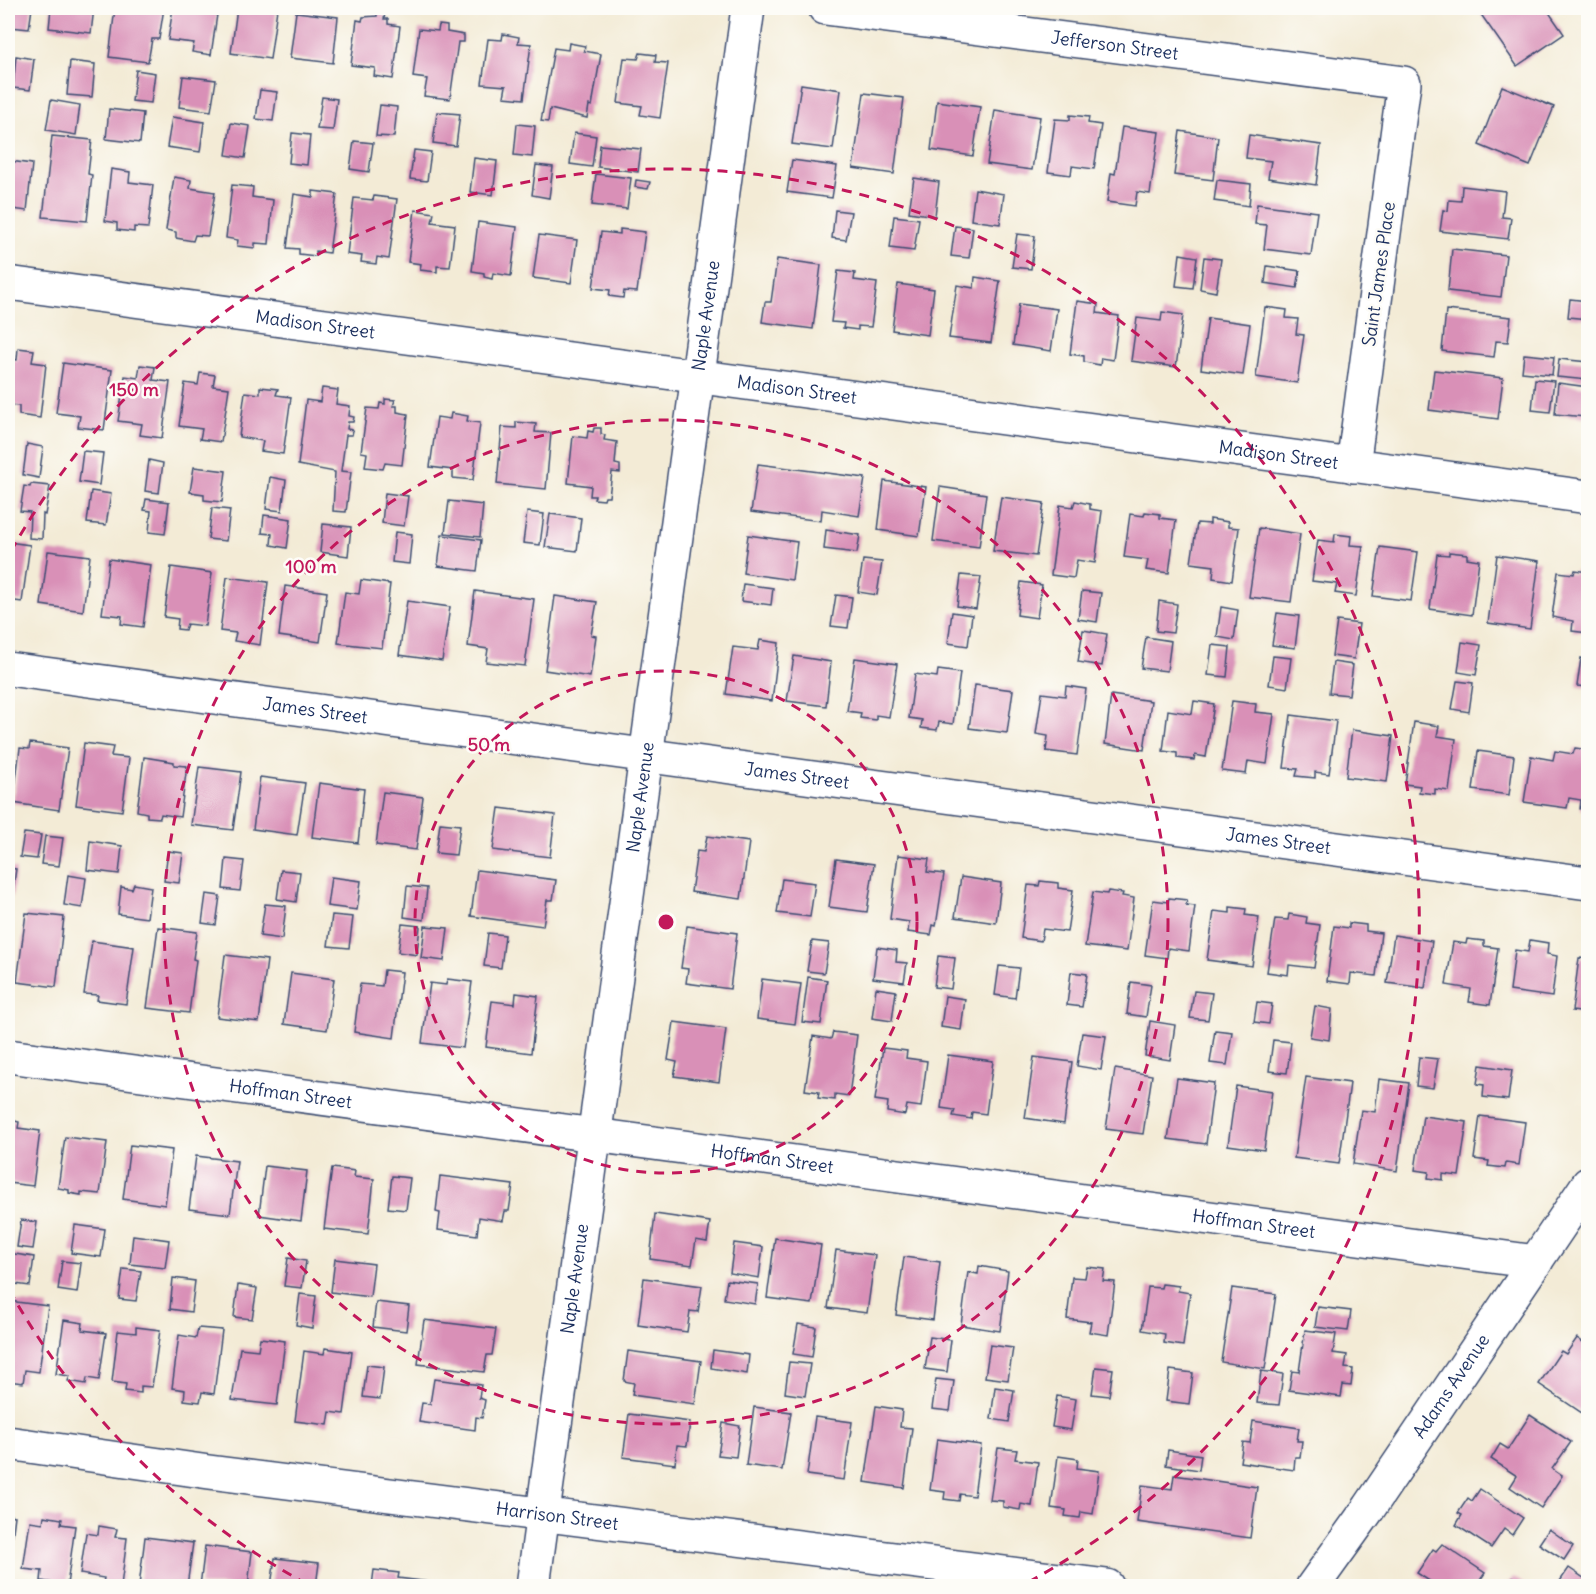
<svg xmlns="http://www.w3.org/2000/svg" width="1596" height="1594" font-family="Delius,sans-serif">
<rect width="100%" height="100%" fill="#fdfcf7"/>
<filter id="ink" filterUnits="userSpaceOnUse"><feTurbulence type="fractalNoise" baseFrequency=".0167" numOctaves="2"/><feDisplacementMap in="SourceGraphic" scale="12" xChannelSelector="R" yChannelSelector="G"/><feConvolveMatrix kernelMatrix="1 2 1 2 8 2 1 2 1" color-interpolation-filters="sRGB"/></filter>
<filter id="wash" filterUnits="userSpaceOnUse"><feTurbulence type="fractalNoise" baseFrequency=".008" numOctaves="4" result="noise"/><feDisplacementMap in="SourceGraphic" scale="24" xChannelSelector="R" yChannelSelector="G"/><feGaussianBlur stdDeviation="1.35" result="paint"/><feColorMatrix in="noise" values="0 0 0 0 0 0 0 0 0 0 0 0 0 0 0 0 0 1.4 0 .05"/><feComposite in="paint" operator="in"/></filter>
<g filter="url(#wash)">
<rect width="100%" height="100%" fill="#f3ebd6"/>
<g id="blocks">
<g fill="#d990b7">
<polygon points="8,8 32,8 29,29 10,27 11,17 8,16"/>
<polygon points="51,8 94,8 91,33 49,28"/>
<polygon points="115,8 164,8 159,39 152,39 148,62 109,57"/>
<polygon points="173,8 218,8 211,55 192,52 194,43 168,40"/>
<polygon points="237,8 277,9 270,59 231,53"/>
<polygon points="1489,8 1546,8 1564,34 1517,66 1480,13"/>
<polygon points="296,12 338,17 333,63 290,58"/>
<polygon points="377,12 385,13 384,19 388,19 388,24 400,26 393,79 374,76 375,68 351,65 357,20 362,21 363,17 377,16"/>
<polygon points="439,25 447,26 447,32 464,35 464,42 458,42 450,99 424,96 427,79 413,77 419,29 438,31"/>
<polygon points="503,34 519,37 518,43 531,44 524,99 504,97 506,86 482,84 488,39 502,40"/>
<polygon points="569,43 585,46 584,51 601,54 592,106 589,105 587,118 550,109 548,122 541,121 554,48 568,50"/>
<polygon points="640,53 656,55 655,62 668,63 660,118 640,115 642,106 618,103 624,58 638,59"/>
<polygon points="16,56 34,59 30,90 13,88"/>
<polygon points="70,61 95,64 92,97 67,95"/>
<polygon points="136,70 155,73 151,103 132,101"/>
<polygon points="183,76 216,80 211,111 179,107"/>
<polygon points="801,84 841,90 833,149 792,144"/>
<polygon points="1502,86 1554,107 1530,166 1479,145"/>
<polygon points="260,90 277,92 273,121 256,119"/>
<polygon points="864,93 904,98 894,174 853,168"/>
<polygon points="322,97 337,99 333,130 317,129"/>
<polygon points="51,100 80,105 76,135 46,130"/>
<polygon points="937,101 980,107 973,156 931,150"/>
<polygon points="380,105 397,107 394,137 376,136"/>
<polygon points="109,109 143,113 140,143 106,139"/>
<polygon points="995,110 1040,117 1032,170 987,164"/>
<polygon points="437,112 460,114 456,146 433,143"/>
<polygon points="1070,115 1089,117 1088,123 1101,125 1094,169 1072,166 1071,175 1048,172 1055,119 1070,120"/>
<polygon points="172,117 204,122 200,152 167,147"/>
<polygon points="231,123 250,126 245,158 226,155"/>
<polygon points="517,124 535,126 532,157 514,155"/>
<polygon points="1122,127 1159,132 1150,194 1137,192 1135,206 1107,202 1111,173 1115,174"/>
<polygon points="1180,131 1218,137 1213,180 1174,175"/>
<polygon points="292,133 310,135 307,165 289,163"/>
<polygon points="574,133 596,136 592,167 570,164"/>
<polygon points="1249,135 1321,145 1316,185 1268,178 1271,161 1246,158"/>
<polygon points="52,136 92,140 88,174 92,175 87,221 43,217"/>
<polygon points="354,141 373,143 369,172 350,169"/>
<polygon points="600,145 641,149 638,172 598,167"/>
<polygon points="8,150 11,151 10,161 32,164 27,211 13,209 12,215 8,215"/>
<polygon points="414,150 431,152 427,181 410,179"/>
<polygon points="474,158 497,161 493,195 470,192"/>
<polygon points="792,160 837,166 832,198 787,192"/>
<polygon points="536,165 553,167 549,198 532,195"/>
<polygon points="111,169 130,172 129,182 153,185 148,228 134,227 134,232 117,230 117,223 105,221"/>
<polygon points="596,174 631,178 627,209 592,205"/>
<polygon points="174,177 191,180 190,188 215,192 208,236 195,235 193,241 176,238 176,232 166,230"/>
<polygon points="914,178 939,182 935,216 909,212"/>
<polygon points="636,180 650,182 648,189 635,187"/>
<polygon points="1217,180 1251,184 1249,206 1214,201"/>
<polygon points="232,185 253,187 252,197 273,200 269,244 255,243 255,248 237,246 238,240 226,238"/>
<polygon points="1462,186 1505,191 1502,217 1511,218 1508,239 1440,231 1443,210 1448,211 1449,200 1461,201"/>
<polygon points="975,189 1004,194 1000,224 971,220"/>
<polygon points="313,191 337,194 329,253 316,251 316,256 299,254 299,249 287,248 294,194 313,197"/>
<polygon points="374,196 397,199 389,259 377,257 376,264 361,262 362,256 347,254 354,198 373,200"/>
<polygon points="1257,204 1317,212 1311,255 1264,249 1267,225 1255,224"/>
<polygon points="415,210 434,213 432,222 455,225 450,267 437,266 437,272 420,270 421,264 408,262"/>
<polygon points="835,210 851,212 846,240 832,238"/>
<polygon points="894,216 919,219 914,251 890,248"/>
<polygon points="478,222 517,227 511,276 493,273 492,279 484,277 484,273 472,271"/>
<polygon points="955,226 973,228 969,258 951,256"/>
<polygon points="620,229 645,232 637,292 624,291 623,298 609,296 610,290 593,288 601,232 620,234"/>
<polygon points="1017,234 1035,236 1031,269 1012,267"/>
<polygon points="539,235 577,240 571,283 533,278"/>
<polygon points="1452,249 1506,255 1501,297 1448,291"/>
<polygon points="1180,254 1197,257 1193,288 1176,286"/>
<polygon points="1204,257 1221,259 1216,292 1200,289"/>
<polygon points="777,259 821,265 813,329 762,322 765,302 771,302"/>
<polygon points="1267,266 1300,271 1297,288 1265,283"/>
<polygon points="838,271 855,273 854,280 877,283 871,327 858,326 858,330 843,328 844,323 831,322"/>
<polygon points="975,277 1000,281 991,343 949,338 957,285 974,288"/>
<polygon points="898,284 934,289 928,335 892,330"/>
<polygon points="1570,299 1588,301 1588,319 1568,317"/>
<polygon points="1077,301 1098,304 1097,313 1119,316 1113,360 1101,358 1100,365 1084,362 1084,356 1070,354"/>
<polygon points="1019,304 1057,309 1051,351 1013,345"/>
<polygon points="1265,307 1287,310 1286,318 1298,319 1296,334 1304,335 1297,383 1256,377"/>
<polygon points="1446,310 1511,317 1508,342 1496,341 1494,357 1442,351"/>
<polygon points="1162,312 1183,315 1176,367 1131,361 1137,318 1161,321"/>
<polygon points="1208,318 1250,324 1243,375 1201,369"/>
<polygon points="18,348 34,350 32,362 46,364 40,418 19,415 19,406 8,405 8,359 17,360"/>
<polygon points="1524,354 1554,357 1552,375 1522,372"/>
<polygon points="1559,359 1588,362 1588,380 1557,377"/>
<polygon points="63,363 112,370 104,430 78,427 80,416 56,413"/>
<polygon points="140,365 155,367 153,380 170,382 162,438 140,435 142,424 118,421 125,376 138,378"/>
<polygon points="1434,370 1503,378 1498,419 1429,410"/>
<polygon points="200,373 215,375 213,386 229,388 221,442 200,439 202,429 179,426 185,383 198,385"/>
<polygon points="1535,379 1554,381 1550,412 1532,410"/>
<polygon points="1558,383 1588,387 1585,417 1555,414"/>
<polygon points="260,387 278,389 276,395 291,397 283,454 261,451 263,441 239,437 245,392 260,394"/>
<polygon points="322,388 338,390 336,404 350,406 349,416 354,417 353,422 348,422 347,429 353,430 352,435 346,435 341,471 351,472 346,512 333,511 335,472 298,465 306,400 320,402"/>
<polygon points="385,399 395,400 393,406 397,406 397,412 408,414 402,465 385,463 383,469 365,467 367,453 361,452 367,408 379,409 380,403 385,404"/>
<polygon points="451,413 468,416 467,421 480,423 473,480 453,478 453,470 430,467 437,417 450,419"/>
<polygon points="516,422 536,424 535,432 551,433 546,489 497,484 502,427 516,428"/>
<polygon points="594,428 601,428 601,434 605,435 604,440 617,442 615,464 620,465 620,473 612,472 609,497 605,497 604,500 594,499 595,496 590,496 591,486 568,483 573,436 587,438 588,431 593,432"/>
<polygon points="27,444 43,447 39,478 23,475"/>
<polygon points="83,451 103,453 99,485 79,482"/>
<polygon points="149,460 163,463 159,493 145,491"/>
<polygon points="758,464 865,478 859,516 822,510 821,521 751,512"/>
<polygon points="194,467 226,471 222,502 204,500 204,494 190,492"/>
<polygon points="270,477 286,480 282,511 266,509"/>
<polygon points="884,481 926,487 919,536 878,530"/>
<polygon points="31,484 50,486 45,515 43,514 42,539 29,538 30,512 20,511 24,486 30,487"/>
<polygon points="940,487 986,494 979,547 933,541"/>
<polygon points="91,491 111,494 106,525 87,523"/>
<polygon points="385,493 408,496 404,526 382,523"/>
<polygon points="1001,497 1044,503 1036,556 993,551"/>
<polygon points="146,499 169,502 165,534 149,532 151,511 144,510"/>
<polygon points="449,501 483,505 480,537 445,533"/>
<polygon points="1075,501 1090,504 1090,509 1102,511 1095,563 1077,560 1074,578 1051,575 1060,505 1073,507"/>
<polygon points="212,508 230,510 226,541 208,539"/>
<polygon points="527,512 544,514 540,545 523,543"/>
<polygon points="1145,512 1160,514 1160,518 1176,520 1169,573 1146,570 1148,560 1124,557 1130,514 1144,516"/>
<polygon points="550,514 581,518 577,551 545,547"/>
<polygon points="264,515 291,519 287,548 271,545 272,534 262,533"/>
<polygon points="1210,519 1228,522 1228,527 1239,528 1232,581 1213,578 1214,566 1191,563 1197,523 1210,524"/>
<polygon points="323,524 351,527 348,556 320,552"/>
<polygon points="1259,528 1300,534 1291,602 1249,597"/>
<polygon points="826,530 860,535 857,553 824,549"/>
<polygon points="395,532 412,534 409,564 392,562"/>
<polygon points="1335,534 1351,536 1350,545 1363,546 1356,596 1335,593 1337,584 1312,581 1318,540 1334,542"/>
<polygon points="442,535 481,540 477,571 438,566"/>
<polygon points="748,535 797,542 792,580 743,573"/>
<polygon points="8,542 30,545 22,602 8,600"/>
<polygon points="1380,547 1418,552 1411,601 1373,596"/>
<polygon points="48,551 90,556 83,611 41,605"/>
<polygon points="1449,552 1467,554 1467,558 1479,560 1472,615 1430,609 1437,554 1449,555"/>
<polygon points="1497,555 1539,561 1530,629 1488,623"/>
<polygon points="109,559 151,565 143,627 121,624 122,616 102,614"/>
<polygon points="863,560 882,562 877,595 858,592"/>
<polygon points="171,567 212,573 205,626 187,624 185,630 177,629 178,619 164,617"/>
<polygon points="1575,570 1588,572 1588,633 1572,631 1573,621 1552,617 1558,572 1574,574"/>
<polygon points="961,575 981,577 976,609 957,606"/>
<polygon points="227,577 268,582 260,645 234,641 236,633 220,631"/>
<polygon points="361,580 390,584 382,648 338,643 345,592 359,594"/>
<polygon points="1021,582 1042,585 1037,618 1017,615"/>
<polygon points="743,584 773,588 771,605 741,601"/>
<polygon points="285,586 327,592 320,642 279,636"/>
<polygon points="475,591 534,599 525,666 486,662 488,649 468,646"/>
<polygon points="1082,591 1101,593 1097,622 1078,619"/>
<polygon points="836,595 852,597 848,628 831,626"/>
<polygon points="555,596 597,602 591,635 596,636 590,677 545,670"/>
<polygon points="407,601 450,607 442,661 399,655"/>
<polygon points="1159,601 1177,604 1173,633 1156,631"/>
<polygon points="1221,607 1238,610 1234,640 1217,637"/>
<polygon points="952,612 972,615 968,646 948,643"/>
<polygon points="1277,613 1299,616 1295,648 1272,645"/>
<polygon points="1337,621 1359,624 1354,659 1332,656"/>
<polygon points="1083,630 1107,634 1102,666 1078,662"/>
<polygon points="1146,637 1171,641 1167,671 1141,668"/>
<polygon points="760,640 779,643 772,701 726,694 733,647 758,650"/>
<polygon points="1462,642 1481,645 1476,675 1458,672"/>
<polygon points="1212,645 1230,647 1227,677 1208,675"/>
<polygon points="794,656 831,662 826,706 787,701"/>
<polygon points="1273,656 1291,658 1287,688 1269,685"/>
<polygon points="855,658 897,664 889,717 876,715 876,720 860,718 861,713 847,711"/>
<polygon points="1581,658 1588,660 1588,687 1577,686"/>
<polygon points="1333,662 1353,665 1349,695 1329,693"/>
<polygon points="938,670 960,673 953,724 939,722 937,730 921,728 922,720 909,718 915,674 937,677"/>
<polygon points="1457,681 1473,683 1469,712 1452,709"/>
<polygon points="975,685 1013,690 1007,733 969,728"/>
<polygon points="1066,686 1086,689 1077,755 1046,751 1048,736 1036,734 1042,693 1065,696"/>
<polygon points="1111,695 1151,701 1144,750 1105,744"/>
<polygon points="1194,701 1214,704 1206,757 1195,755 1194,760 1177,758 1177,753 1163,751 1168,710 1192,714"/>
<polygon points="1232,701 1256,704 1255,712 1274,714 1267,764 1248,761 1246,774 1222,771"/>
<polygon points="1291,715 1336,721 1329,774 1315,772 1315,778 1296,776 1298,769 1284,768"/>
<polygon points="1414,722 1439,726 1437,736 1456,739 1449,791 1435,789 1435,794 1419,792 1420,786 1405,784"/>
<polygon points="1352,730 1393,736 1387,782 1346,777"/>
<polygon points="30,743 68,748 59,810 13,803 20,748 29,749"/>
<polygon points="84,743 113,747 111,756 129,758 122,811 76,805"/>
<polygon points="1575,748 1588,750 1588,811 1580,809 1581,800 1569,798 1567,808 1524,802 1531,756 1553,760 1555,751 1573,754"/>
<polygon points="1478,751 1514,756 1509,795 1473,790"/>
<polygon points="144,757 174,762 174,765 187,766 180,817 161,814 160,818 147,817 147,813 137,811"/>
<polygon points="199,767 241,772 233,830 191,825"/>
<polygon points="260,777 305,783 297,835 253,829"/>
<polygon points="319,783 364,789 358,843 312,837"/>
<polygon points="383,792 423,797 416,850 376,845"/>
<polygon points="499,808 555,815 550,857 493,850"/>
<polygon points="440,823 460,825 456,855 436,853"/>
<polygon points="24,833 41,835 37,859 20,857"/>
<polygon points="45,836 63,838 59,866 41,864"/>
<polygon points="707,836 749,842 741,899 691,892 697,851 704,852"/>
<polygon points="90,841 122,846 119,874 87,870"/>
<polygon points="168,851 183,853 179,883 164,881"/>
<polygon points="898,855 929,859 927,872 944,874 936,926 933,925 931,935 908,932 909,922 890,919"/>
<polygon points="226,859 244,861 240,891 223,889"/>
<polygon points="836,859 874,864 867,912 829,907"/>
<polygon points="8,868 16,869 12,897 8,897"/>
<polygon points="281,870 300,872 296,902 277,899"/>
<polygon points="477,870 556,880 553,900 547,900 543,926 471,916"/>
<polygon points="68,875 86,878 82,908 64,905"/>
<polygon points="331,877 361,881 357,910 327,906"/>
<polygon points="961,877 1001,883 996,923 955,917"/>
<polygon points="782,879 815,883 810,917 777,913"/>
<polygon points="1040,881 1058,883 1058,888 1073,890 1067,932 1043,929 1041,941 1021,938 1028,885 1039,886"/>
<polygon points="134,884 151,887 147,918 118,914 121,887 132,889"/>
<polygon points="407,886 427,888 424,920 404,917"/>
<polygon points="1108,891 1123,893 1122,896 1134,898 1127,951 1085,946 1093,892 1107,894"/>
<polygon points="206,894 220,896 216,925 202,923"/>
<polygon points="1169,898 1187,900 1186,905 1195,906 1189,951 1168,948 1167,958 1145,955 1153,900 1168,902"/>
<polygon points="265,904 286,906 282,939 260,936"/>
<polygon points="1230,907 1246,909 1245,915 1259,917 1252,966 1207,960 1214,911 1230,913"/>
<polygon points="26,913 64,917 56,987 17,982"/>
<polygon points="1289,914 1307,917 1306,923 1320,925 1314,968 1289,965 1288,975 1267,972 1275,919 1288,920"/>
<polygon points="332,915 353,917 349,948 328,946"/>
<polygon points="1349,923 1366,925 1366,931 1381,933 1376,976 1351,973 1350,984 1327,981 1334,926 1349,928"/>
<polygon points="402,924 420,926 417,955 398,952"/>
<polygon points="425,926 448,928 444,961 421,958"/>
<polygon points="687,926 737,933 730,989 686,983 688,969 681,968"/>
<polygon points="158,927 197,932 193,959 196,960 189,1013 147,1008"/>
<polygon points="488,933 505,935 501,968 484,966"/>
<polygon points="1394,935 1432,941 1425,988 1387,983"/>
<polygon points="1467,939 1484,941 1484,946 1498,948 1490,1005 1469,1002 1471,989 1446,985 1453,942 1466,944"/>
<polygon points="1530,940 1548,943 1547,954 1557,956 1552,997 1510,991 1515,950 1528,952"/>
<polygon points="92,941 134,947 126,1004 97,1000 98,995 84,994"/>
<polygon points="812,941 829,943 824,973 807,971"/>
<polygon points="877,947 897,950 896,962 907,963 904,982 873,978"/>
<polygon points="225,955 267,960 259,1022 217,1017"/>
<polygon points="938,956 955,958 951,989 934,987"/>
<polygon points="1579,958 1588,959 1588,1013 1572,1011"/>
<polygon points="999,966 1019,968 1015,998 995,995"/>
<polygon points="384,970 402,972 394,1038 354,1032 360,984 382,986"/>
<polygon points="1071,972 1087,974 1082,1007 1067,1005"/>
<polygon points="291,973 334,979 327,1030 284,1024"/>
<polygon points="808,977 827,980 821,1024 802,1022"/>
<polygon points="447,979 472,982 463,1048 422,1043 430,983 446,985"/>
<polygon points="762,979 801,984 795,1024 757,1019"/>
<polygon points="1131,982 1151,985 1146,1017 1127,1014"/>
<polygon points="876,988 896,991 892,1021 872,1018"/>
<polygon points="1194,991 1212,993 1208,1020 1190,1018"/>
<polygon points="516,993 538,996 531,1053 486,1047 492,1001 515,1004"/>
<polygon points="945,996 965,999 961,1030 941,1027"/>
<polygon points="1257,1002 1272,1004 1269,1024 1254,1022"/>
<polygon points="1315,1006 1332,1009 1329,1040 1310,1037"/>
<polygon points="1150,1021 1175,1025 1170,1060 1145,1056"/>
<polygon points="674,1022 726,1029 719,1082 674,1076 677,1062 668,1060"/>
<polygon points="1215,1030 1232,1032 1227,1065 1210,1063"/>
<polygon points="833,1032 857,1035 849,1096 835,1094 835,1100 818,1098 819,1092 805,1090 813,1036 831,1039"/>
<polygon points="1082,1033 1106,1036 1101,1070 1077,1066"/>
<polygon points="1273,1040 1291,1042 1287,1073 1269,1071"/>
<polygon points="883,1048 907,1051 906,1058 927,1061 921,1107 907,1105 905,1115 887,1112 888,1102 875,1100"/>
<polygon points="948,1055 993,1061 986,1114 972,1112 971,1119 953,1116 955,1110 941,1108"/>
<polygon points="1034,1057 1072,1062 1064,1124 1025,1118"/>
<polygon points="1419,1057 1438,1059 1433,1088 1416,1086"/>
<polygon points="1480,1065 1512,1070 1508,1100 1483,1097 1484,1085 1477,1084"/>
<polygon points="1115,1069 1152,1075 1143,1134 1106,1129"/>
<polygon points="1306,1077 1350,1083 1339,1164 1294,1158"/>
<polygon points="1177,1078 1214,1083 1206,1144 1168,1139"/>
<polygon points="1379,1079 1409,1083 1397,1171 1353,1164 1361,1110 1375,1112"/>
<polygon points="1236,1086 1272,1091 1264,1150 1228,1145"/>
<polygon points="1423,1116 1467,1122 1459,1176 1443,1174 1443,1180 1428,1178 1429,1172 1415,1170"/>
<polygon points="1480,1116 1525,1122 1519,1165 1506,1163 1505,1168 1488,1166 1489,1161 1474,1159"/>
<polygon points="11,1120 19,1122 18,1128 40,1131 33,1186 8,1183 8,1131 9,1132"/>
<polygon points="65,1137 107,1142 100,1194 81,1192 81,1195 69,1193 69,1190 58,1188"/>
<polygon points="130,1145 172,1150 165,1205 123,1199"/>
<polygon points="196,1156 237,1161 230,1214 189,1209"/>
<polygon points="265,1166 307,1171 301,1221 259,1215"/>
<polygon points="332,1168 355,1171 354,1177 374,1179 368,1234 324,1229"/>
<polygon points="392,1176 410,1178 406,1210 388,1208"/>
<polygon points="440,1176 513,1185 509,1211 505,1211 503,1221 479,1217 477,1235 438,1230 440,1213 436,1212"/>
<polygon points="655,1214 710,1222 707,1242 696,1240 692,1265 650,1259"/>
<polygon points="21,1220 37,1222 33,1249 17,1247"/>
<polygon points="75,1225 105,1229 101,1257 71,1253"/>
<polygon points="133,1235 169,1240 165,1268 130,1264"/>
<polygon points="775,1238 821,1245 812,1304 767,1298"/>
<polygon points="734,1243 763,1247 759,1278 730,1273"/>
<polygon points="836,1250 875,1255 867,1313 828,1308"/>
<polygon points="8,1253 34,1257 30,1286 8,1283"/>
<polygon points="904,1257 940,1262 933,1320 896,1315"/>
<polygon points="288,1258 306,1261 302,1288 284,1286"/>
<polygon points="335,1259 374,1264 370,1297 331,1292"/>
<polygon points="62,1261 81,1263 77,1293 58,1290"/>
<polygon points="979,1266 1008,1271 1000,1331 961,1325 968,1272 978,1274"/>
<polygon points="1087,1267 1105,1269 1103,1281 1115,1282 1108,1335 1089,1332 1091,1322 1067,1319 1072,1277 1085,1278"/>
<polygon points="123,1269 141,1271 136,1301 119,1299"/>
<polygon points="173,1278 195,1281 191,1312 170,1309"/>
<polygon points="644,1278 702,1286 698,1312 690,1311 687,1332 638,1325"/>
<polygon points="727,1280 758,1284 755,1304 724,1299"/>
<polygon points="1162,1284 1179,1286 1178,1291 1190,1293 1183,1346 1164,1343 1165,1334 1142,1330 1148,1287 1161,1288"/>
<polygon points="238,1285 257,1288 252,1319 234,1317"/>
<polygon points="1232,1288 1276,1294 1265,1369 1221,1362"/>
<polygon points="300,1294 316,1296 312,1328 296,1325"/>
<polygon points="8,1301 48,1306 39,1372 25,1370 23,1383 8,1381"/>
<polygon points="376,1302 409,1306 406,1331 373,1327"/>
<polygon points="1318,1307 1351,1311 1348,1331 1315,1327"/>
<polygon points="64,1320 83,1323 82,1330 106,1333 99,1380 87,1378 86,1384 68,1381 70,1376 56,1374"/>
<polygon points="424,1320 496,1329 492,1355 487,1355 484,1372 418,1364"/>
<polygon points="798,1324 816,1327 812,1357 793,1354"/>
<polygon points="136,1327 160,1330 152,1387 141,1386 141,1393 125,1391 126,1384 112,1382 118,1331 136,1333"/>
<polygon points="198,1328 222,1330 214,1394 202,1392 200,1402 184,1400 185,1390 172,1388 179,1335 196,1338"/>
<polygon points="1305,1330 1336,1334 1333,1353 1347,1355 1345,1368 1353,1369 1351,1386 1343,1385 1341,1397 1289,1390 1292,1371 1299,1372"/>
<polygon points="930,1337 951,1340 947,1372 925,1369"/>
<polygon points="260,1338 285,1341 277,1405 232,1400 240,1348 258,1350"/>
<polygon points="1577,1338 1588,1346 1588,1417 1539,1384 1561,1351 1566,1354"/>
<polygon points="990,1345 1013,1348 1008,1380 985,1377"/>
<polygon points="325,1348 352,1352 344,1414 330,1412 328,1425 295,1421 304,1351 324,1354"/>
<polygon points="713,1350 749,1355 747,1374 711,1368"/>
<polygon points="628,1351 701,1361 695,1404 632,1395 634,1383 624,1381"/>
<polygon points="789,1362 810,1364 805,1396 785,1393"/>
<polygon points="367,1365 384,1367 380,1399 363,1397"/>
<polygon points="1096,1367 1113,1369 1109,1396 1092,1394"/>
<polygon points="1170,1370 1193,1373 1189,1404 1166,1401"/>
<polygon points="1261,1371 1283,1374 1279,1405 1257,1403"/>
<polygon points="434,1379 481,1385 479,1398 485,1400 482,1418 476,1417 475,1430 419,1422 422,1403 430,1404"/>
<polygon points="936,1379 954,1381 950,1411 932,1409"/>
<polygon points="995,1387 1014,1390 1009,1422 991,1419"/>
<polygon points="1057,1396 1076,1399 1071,1430 1052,1427"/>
<polygon points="876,1406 902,1410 900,1427 912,1428 904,1488 865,1482"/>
<polygon points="754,1407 791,1412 782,1470 746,1465"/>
<polygon points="629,1414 690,1422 687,1446 677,1445 675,1464 623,1457"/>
<polygon points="1530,1415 1571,1442 1552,1469 1562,1476 1541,1508 1510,1487 1517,1476 1491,1459 1500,1444 1508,1449"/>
<polygon points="815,1417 852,1422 844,1480 807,1475"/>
<polygon points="1253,1421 1299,1428 1297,1441 1302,1441 1300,1457 1295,1457 1294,1470 1240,1462 1243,1442 1250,1443"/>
<polygon points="723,1423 740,1426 736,1457 718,1455"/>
<polygon points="937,1439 981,1445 974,1496 960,1494 959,1501 944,1499 945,1492 930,1490"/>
<polygon points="998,1448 1017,1450 1015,1459 1038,1462 1032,1506 1021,1504 1020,1510 1003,1507 1003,1501 990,1500"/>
<polygon points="1168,1450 1201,1455 1199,1470 1166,1465"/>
<polygon points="1058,1456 1078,1459 1077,1468 1099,1471 1093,1514 1081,1512 1080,1518 1065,1516 1066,1510 1051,1508"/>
<polygon points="1174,1475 1257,1487 1250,1538 1137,1522 1142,1485 1172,1489"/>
<polygon points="1480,1489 1523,1518 1512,1535 1504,1529 1491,1548 1456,1525 1462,1515 1458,1513 1468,1498 1472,1501"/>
<polygon points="8,1515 15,1516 9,1563 8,1562"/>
<polygon points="44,1516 62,1519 61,1524 75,1526 67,1585 41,1581 42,1571 23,1569 30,1521 43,1523"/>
<polygon points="99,1526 117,1529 115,1537 127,1538 121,1586 103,1583 104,1578 80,1574 86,1533 98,1535"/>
<polygon points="1549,1529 1573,1546 1564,1560 1539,1544"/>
<polygon points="145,1537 193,1543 187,1586 139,1586"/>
<polygon points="1442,1544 1485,1573 1476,1586 1437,1586 1417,1573 1433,1549 1436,1551"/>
<polygon points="205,1546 252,1552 248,1586 200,1586"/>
<polygon points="275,1558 319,1563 316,1586 271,1586"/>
<polygon points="1569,1568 1588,1581 1588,1586 1561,1586 1558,1584"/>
<polygon points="374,1570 399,1573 398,1578 437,1583 436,1586 372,1586"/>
<polygon points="1513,1577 1527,1586 1507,1586"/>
</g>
</g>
</g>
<g filter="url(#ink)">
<use href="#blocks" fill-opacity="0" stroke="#3b4b70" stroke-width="1.5"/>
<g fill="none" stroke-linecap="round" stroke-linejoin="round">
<defs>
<g id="minor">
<path id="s1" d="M825,8L1404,83L1353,466"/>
<path id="s2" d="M8,283L1588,497"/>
<path id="s3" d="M8,669L1588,883"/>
<path id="s4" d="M8,1056L1536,1262"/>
<path id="s5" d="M8,1443L209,1472L1107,1586"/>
<path id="s6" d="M533,1586L748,8"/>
<path id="s7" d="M1313,1586L1369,1508L1588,1184"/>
</g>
</defs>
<use href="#minor" stroke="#3b4b70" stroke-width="36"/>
<use href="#minor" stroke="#fff" stroke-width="33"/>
</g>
</g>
<g fill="none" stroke="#c2185b" stroke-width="3" stroke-dasharray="10 8">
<circle cx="666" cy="922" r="251"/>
<circle cx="666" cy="922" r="502"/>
<path d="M307 1584A753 753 0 0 1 11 1293M11 551A753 753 0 1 1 1025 1584"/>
</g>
<g text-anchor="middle" stroke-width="5" stroke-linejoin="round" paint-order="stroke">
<g font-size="18" fill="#1b2f5e" stroke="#fdfcf7">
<text dy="6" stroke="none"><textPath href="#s1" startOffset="292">Jefferson Street</textPath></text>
<text transform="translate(1379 274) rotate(-82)" y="6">Saint James Place</text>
<text dy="6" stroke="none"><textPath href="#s6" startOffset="1282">Naple Avenue</textPath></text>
<text dy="6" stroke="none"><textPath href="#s2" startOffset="310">Madison Street</textPath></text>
<text dy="6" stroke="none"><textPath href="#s2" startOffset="796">Madison Street</textPath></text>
<text dy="6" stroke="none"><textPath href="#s2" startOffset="1282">Madison Street</textPath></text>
<text dy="6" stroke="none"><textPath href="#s3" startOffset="310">James Street</textPath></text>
<text dy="6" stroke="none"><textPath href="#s3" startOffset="796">James Street</textPath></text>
<text dy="6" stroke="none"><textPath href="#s6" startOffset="796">Naple Avenue</textPath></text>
<text dy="6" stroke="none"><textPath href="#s3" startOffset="1282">James Street</textPath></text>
<text dy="6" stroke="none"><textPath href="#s4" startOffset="285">Hoffman Street</textPath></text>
<text dy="6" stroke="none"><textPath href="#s4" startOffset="771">Hoffman Street</textPath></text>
<text dy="6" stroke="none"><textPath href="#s4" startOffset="1257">Hoffman Street</textPath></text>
<text dy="6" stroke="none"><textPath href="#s6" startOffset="310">Naple Avenue</textPath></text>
<text dy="6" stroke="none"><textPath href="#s7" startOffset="243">Adams Avenue</textPath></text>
<text dy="6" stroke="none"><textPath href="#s5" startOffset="554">Harrison Street</textPath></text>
</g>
</g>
<circle cx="666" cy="922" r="9" fill="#c2185b" stroke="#fdfcf7" stroke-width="3"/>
<g font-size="18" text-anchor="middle" font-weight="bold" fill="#c2185b" stroke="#fdfcf7" stroke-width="5" stroke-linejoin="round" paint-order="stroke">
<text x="134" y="396">150 m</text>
<text x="311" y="573">100 m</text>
<text x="489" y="751">50 m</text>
</g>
<rect width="1596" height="1594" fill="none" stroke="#fdfcf7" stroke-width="30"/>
</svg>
